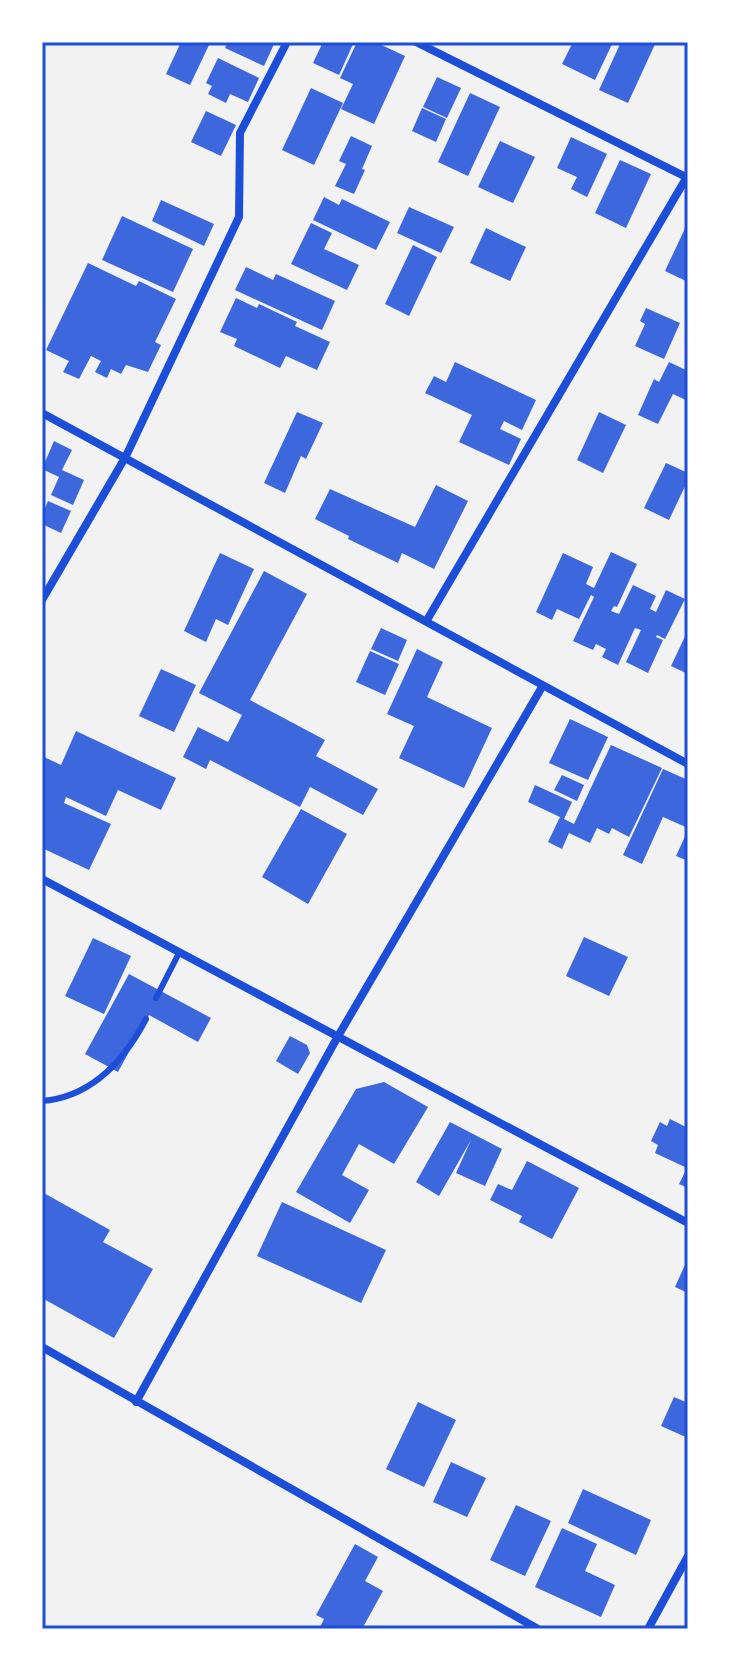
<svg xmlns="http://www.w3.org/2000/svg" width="730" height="1671" font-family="'Space Grotesk',sans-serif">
<rect width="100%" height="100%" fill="#f2f2f2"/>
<g fill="#3d67dc">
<polygon points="181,42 203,42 209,45 190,85 166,74"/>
<polygon points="228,42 275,42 264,66 225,48"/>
<polygon points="323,42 354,42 339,75 313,63"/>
<polygon points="357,42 375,42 405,56 374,124 341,109 353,84 340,78"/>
<polygon points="573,42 613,42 595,80 562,64"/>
<polygon points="621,42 656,42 628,103 599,90"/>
<polygon points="218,58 259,78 248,102 230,94 226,103 208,94 212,86 206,83"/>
<polygon points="437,77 461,88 447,118 423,107"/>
<polygon points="311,88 343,103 314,165 282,150"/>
<polygon points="470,93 500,107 468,176 438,162"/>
<polygon points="422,108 446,119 436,142 412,131"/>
<polygon points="206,111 236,125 221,156 191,142"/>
<polygon points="351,136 372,146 362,169 365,170 354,194 335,186 346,164 339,161"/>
<polygon points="571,137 607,154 587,197 571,189 577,177 557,168"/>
<polygon points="500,141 535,157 513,203 478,187"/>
<polygon points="620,160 651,174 626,228 595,213"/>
<polygon points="324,197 339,205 342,199 390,222 376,250 313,220"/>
<polygon points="161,200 214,224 204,246 152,221"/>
<polygon points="409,207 454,227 441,253 397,233"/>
<polygon points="122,216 193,249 173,292 102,260"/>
<polygon points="688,222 688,282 665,271"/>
<polygon points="311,223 332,233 324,249 359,265 347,290 291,264"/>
<polygon points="486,228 526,247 510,281 470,263"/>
<polygon points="413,245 437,257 409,316 385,304"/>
<polygon points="88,263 136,286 139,281 176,299 155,342 161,345 148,372 126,365 121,374 111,369 107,378 95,372 101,361 91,356 79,379 63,372 69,361 46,350"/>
<polygon points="246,267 273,280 276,274 335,301 322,330 235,290"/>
<polygon points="236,298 257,308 259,304 297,322 295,326 330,342 317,370 286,356 280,368 234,346 237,339 220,332"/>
<polygon points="646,308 680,323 664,359 635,346 645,324 640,321"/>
<polygon points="455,362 536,400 522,430 504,421 500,429 521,439 509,465 459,442 472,415 425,393 434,376 446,382"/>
<polygon points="669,362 688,371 688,401 673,394 658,424 638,415 654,379 659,382"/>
<polygon points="297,412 323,423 306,459 301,456 285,493 264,483"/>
<polygon points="599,412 626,425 603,473 577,460"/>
<polygon points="54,441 72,450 62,470 84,480 73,505 51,495 59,477 42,469"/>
<polygon points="666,463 688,473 688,480 669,520 644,508"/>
<polygon points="436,485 468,501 434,569 402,553 398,563 348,539 349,536 315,519 330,489 415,527"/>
<polygon points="48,501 71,511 61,533 42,524 42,515"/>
<polygon points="611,552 637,564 617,607 614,606 611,611 619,614 633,585 656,596 650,609 656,612 666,590 685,599 665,639 657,635 656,637 663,640 648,673 626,662 641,630 635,628 618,665 602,657 606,649 596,644 593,650 573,641 594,597 591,595 579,619 557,609 552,620 536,612 563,553 593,567 586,584 594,588"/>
<polygon points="220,553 254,569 228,625 216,619 206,642 184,631"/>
<polygon points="264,571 307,594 250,700 325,740 316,756 378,789 363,815 310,787 300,807 210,760 206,769 183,757 198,727 228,742 242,715 199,693"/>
<polygon points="381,628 407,640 398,661 371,649"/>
<polygon points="688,630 688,674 671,666"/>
<polygon points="417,649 443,662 427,697 492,728 464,788 399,758 414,726 387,714"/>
<polygon points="370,651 399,664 385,695 356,682"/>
<polygon points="161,669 196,685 174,732 139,716"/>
<polygon points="570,719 608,737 588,780 549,763"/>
<polygon points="76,731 176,778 161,810 118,790 106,816 66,797 64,803 111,824 89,870 42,848 42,756 61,765"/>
<polygon points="611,745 662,768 629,837 612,828 609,834 597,828 590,843 569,833 562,849 548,842 560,817 528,802 535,785 572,802 564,819 574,824"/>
<polygon points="663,769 688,780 688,828 663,817 642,864 623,855"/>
<polygon points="562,775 584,785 577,801 554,790"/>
<polygon points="301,809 347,834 308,904 262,877"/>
<polygon points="688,830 688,861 676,856"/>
<polygon points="584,937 628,957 609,996 566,976"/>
<polygon points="93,938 131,956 104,1014 65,996"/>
<polygon points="129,974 211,1018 198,1042 149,1015 118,1072 85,1054"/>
<polygon points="290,1036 307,1045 310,1053 298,1074 276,1061"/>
<polygon points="384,1082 428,1107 394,1164 359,1144 342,1175 369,1190 350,1223 296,1192 356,1089"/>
<polygon points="670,1119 688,1128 688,1188 679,1184 687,1168 655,1153 658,1145 651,1141 660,1122 667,1126"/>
<polygon points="450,1122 502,1149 485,1186 456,1173 471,1140 439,1196 416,1182"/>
<polygon points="527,1161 579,1188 552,1239 519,1222 522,1216 490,1200 498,1184 512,1190"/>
<polygon points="42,1192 110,1230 103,1242 153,1269 114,1338 42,1298"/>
<polygon points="282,1202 386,1250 361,1303 257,1256"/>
<polygon points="688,1258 688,1293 675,1287"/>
<polygon points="674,1397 688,1403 688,1438 661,1426"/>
<polygon points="418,1402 456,1420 424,1487 386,1469"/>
<polygon points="451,1462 486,1478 467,1517 433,1502"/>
<polygon points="583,1489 651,1520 636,1555 568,1523"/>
<polygon points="516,1505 551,1521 525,1576 490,1560"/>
<polygon points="562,1528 597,1544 585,1571 615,1585 601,1617 535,1587"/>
<polygon points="355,1544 378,1557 365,1581 383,1591 362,1629 319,1629 324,1619 316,1615"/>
</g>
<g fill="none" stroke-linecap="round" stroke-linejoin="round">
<g stroke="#1d4ed8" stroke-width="6">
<polyline points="156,998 179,953"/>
<path d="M42,1101C91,1097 124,1061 146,1019"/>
</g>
<g stroke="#1d4ed8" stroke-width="8">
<polyline points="416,42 688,178"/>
<polyline points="42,413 688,764"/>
<polyline points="42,600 126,456 239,217 240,133 287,42"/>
<polyline points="427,620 688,175"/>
<polyline points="42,879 688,1223"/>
<polyline points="42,1347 538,1629"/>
<polyline points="136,1402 337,1038 542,687"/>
<polyline points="648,1629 688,1556"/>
</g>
</g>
<rect width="730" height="1671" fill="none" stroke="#ffffff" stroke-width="88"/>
<rect x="44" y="44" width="642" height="1583" fill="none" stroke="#1d4ed8" stroke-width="3"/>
</svg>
